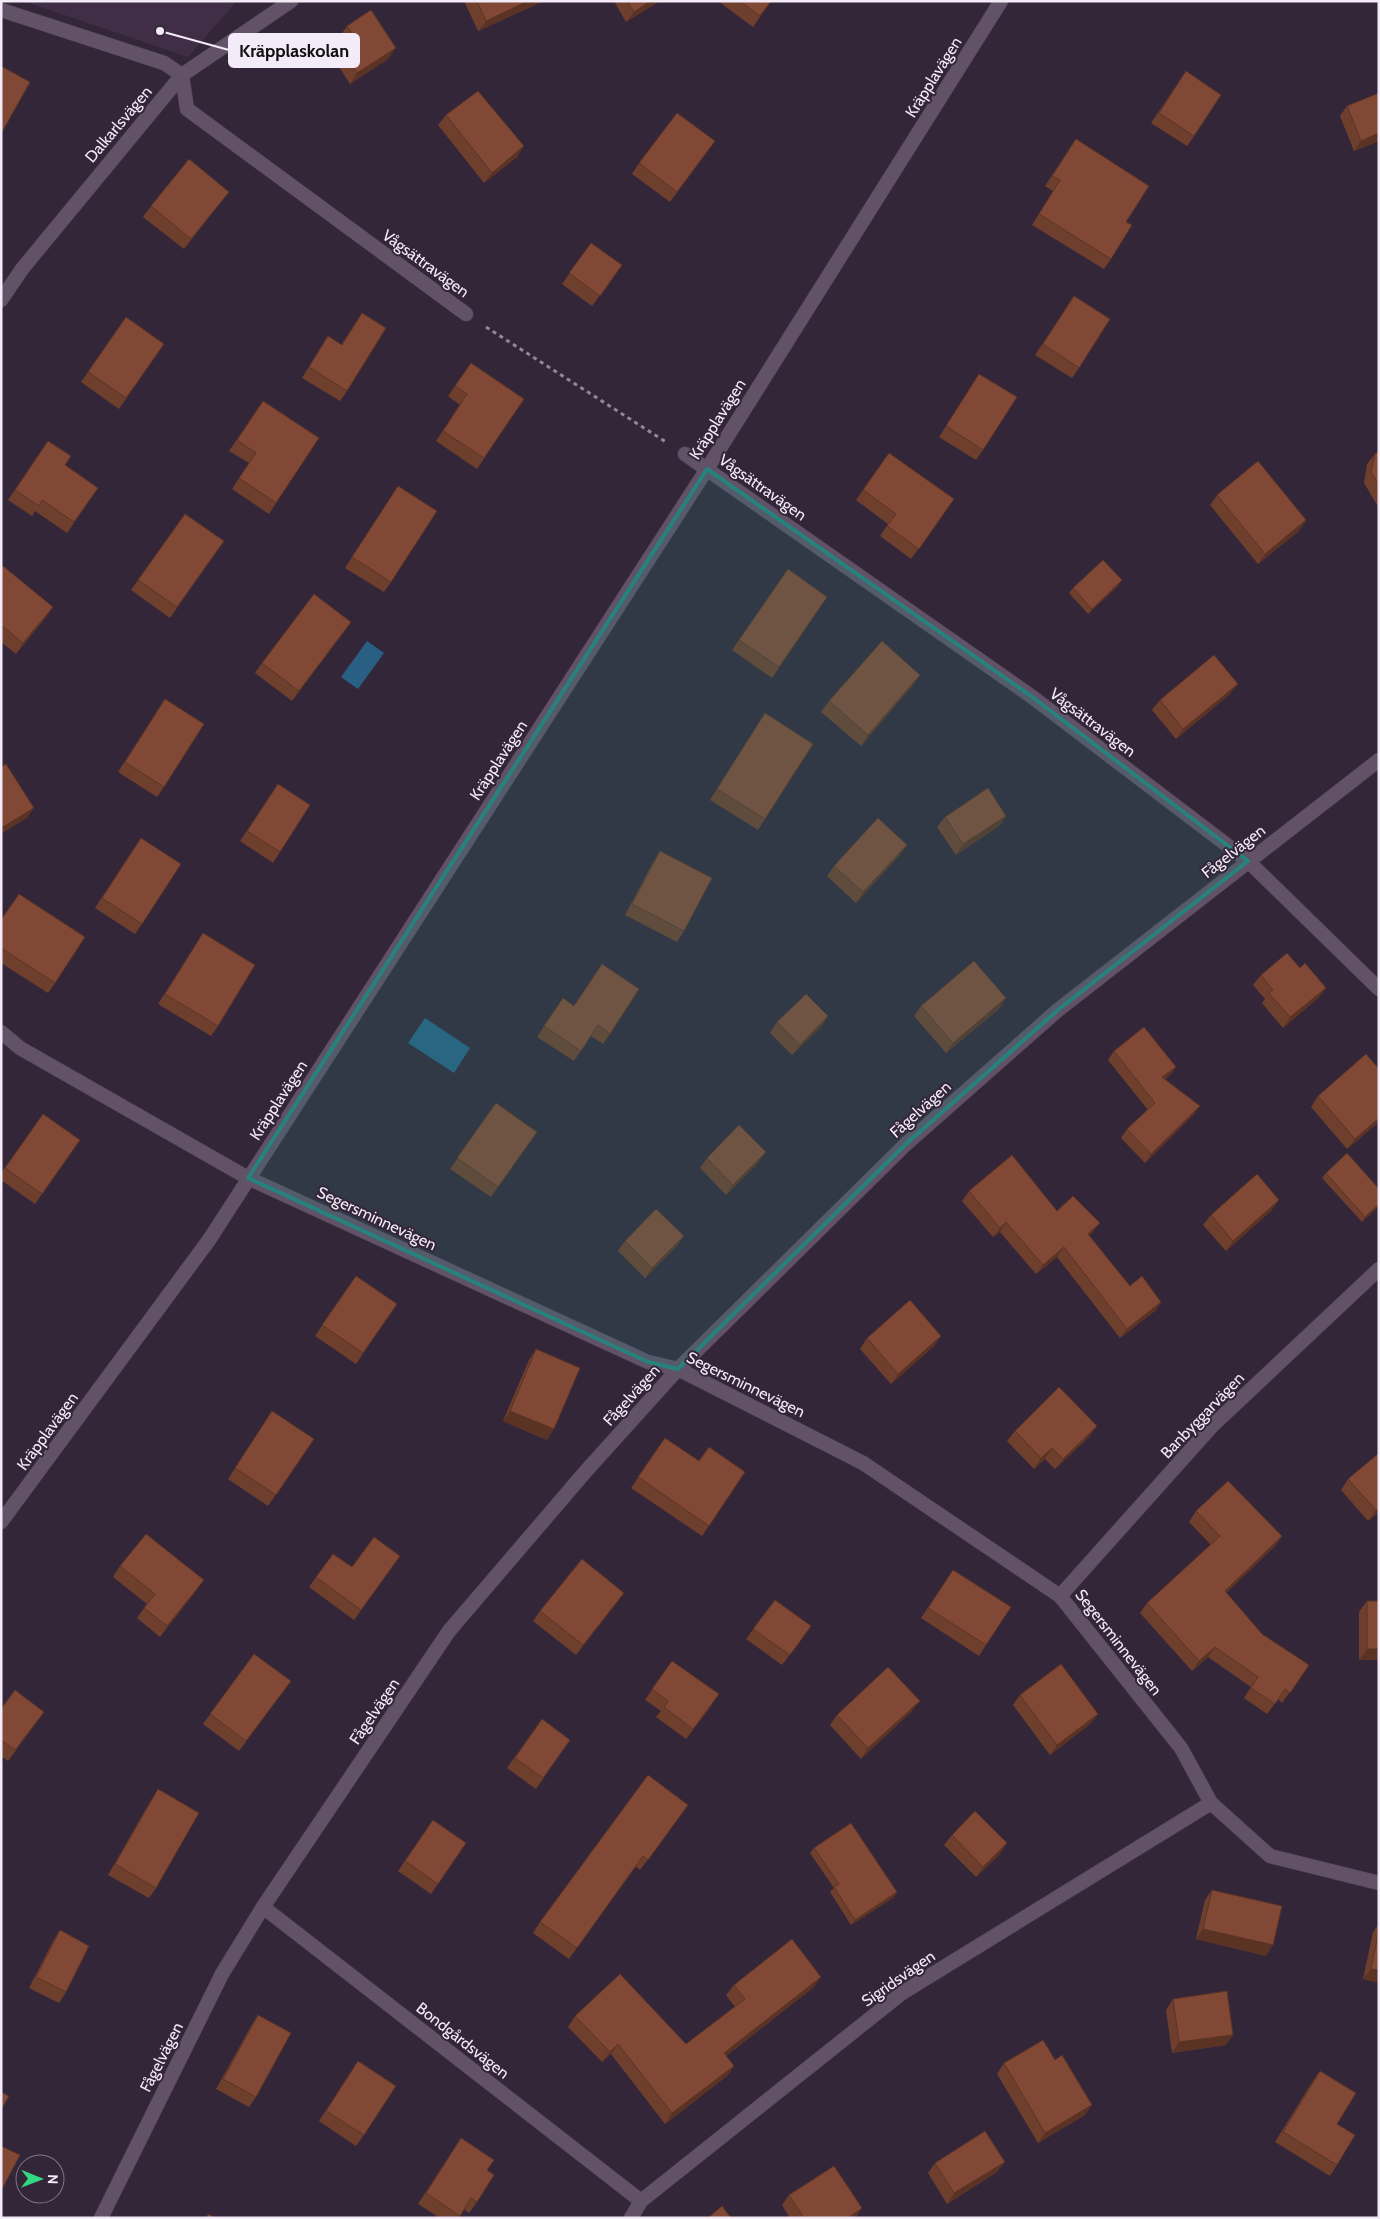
<svg xmlns="http://www.w3.org/2000/svg" width="1380" height="2219" font-family="Cabin,sans-serif">
<rect width="100%" height="100%" fill="#342639"/>
<polygon fill="#402e47" points="23,1 237,1 188,57"/>
<g fill="#2a5f84">
<polygon points="367,641 384,653 358,689 341,677"/>
<polygon points="425,1018 470,1048 454,1073 408,1043"/>
</g>
<g fill="none" stroke-linecap="round" stroke-linejoin="round">
<defs>
<g id="minor">
<polyline points="1,10 164,63 182,75 187,109 466,314"/>
<polyline points="1,300 22,269 182,75 291,1"/>
<polyline points="685,454 1031,696 1248,861 1379,989"/>
<polyline points="1,1032 20,1048 248,1178 648,1362 678,1369 863,1463 1060,1596 1181,1748 1211,1803 1270,1856 1379,1883"/>
<polyline points="1,1522 209,1240 707,469 1001,1"/>
<polyline points="1060,1596 1212,1426 1379,1269"/>
<polyline points="263,1907 641,2201"/>
<polyline points="101,2218 222,1974 263,1907 449,1631 586,1471 678,1369 906,1144 1058,1010 1379,760"/>
<polyline points="631,2218 641,2201 902,1993 1211,1803"/>
</g>
</defs>
<use href="#minor" stroke="#4f4354" stroke-width="15"/>
<polyline stroke="#928797" stroke-width="3" stroke-dasharray="4 4" stroke-linecap="butt" points="486,327 666,442"/>
<use href="#minor" stroke="#625268" stroke-width="14"/>
</g>
<g fill="#6f3f2e">
<polygon points="464,1 544,1 478,31"/>
<polygon points="614,1 660,1 626,22"/>
<polygon points="718,1 771,1 753,27"/>
<polygon points="347,26 388,59 350,84 331,54 338,44 342,41 340,36"/>
<polygon points="1186,71 1194,136 1187,146 1151,123"/>
<polygon points="1379,93 1379,141 1354,151 1340,116 1347,106"/>
<polygon points="446,115 517,157 484,183 438,125"/>
<polygon points="1076,139 1126,222 1111,259 1104,269 1032,225 1053,191 1045,186"/>
<polygon points="715,141 670,202 632,174 639,163"/>
<polygon points="229,192 221,202 184,249 143,217 151,206"/>
<polygon points="591,243 622,265 592,306 562,284"/>
<polygon points="1074,296 1079,368 1072,378 1035,355"/>
<polygon points="362,313 347,391 340,401 302,378 328,336 341,345"/>
<polygon points="126,317 164,344 119,409 81,382"/>
<polygon points="471,363 524,399 477,469 436,441 460,405 448,396"/>
<polygon points="979,374 983,450 976,460 939,437"/>
<polygon points="263,401 276,503 269,514 232,489 249,463 229,451"/>
<polygon points="48,441 65,465 98,488 67,533 35,511 32,516 8,500"/>
<polygon points="1379,451 1379,508 1364,483 1367,464 1375,454"/>
<polygon points="889,453 954,499 911,559 880,536 888,524 856,500"/>
<polygon points="398,486 391,582 384,592 345,568"/>
<polygon points="1217,495 1306,520 1299,531 1258,564 1210,505"/>
<polygon points="185,514 224,541 170,618 131,590"/>
<polygon points="1,568 53,607 46,617 16,654 1,642"/>
<polygon points="788,569 827,597 772,678 732,650"/>
<polygon points="1118,586 1088,614 1069,593 1073,588"/>
<polygon points="351,622 292,701 255,673 262,663"/>
<polygon points="920,675 913,685 861,746 821,712 829,701"/>
<polygon points="1230,694 1176,739 1152,710 1160,700"/>
<polygon points="165,699 164,787 157,797 118,772"/>
<polygon points="765,713 765,819 758,830 710,800"/>
<polygon points="278,784 280,852 273,863 240,841"/>
<polygon points="1006,816 999,826 956,855 937,827 945,817"/>
<polygon points="134,848 142,924 135,934 95,908"/>
<polygon points="660,851 684,931 677,942 625,915 653,862"/>
<polygon points="900,855 856,903 827,876 834,866"/>
<polygon points="19,894 55,983 48,993 1,963 1,920"/>
<polygon points="203,933 218,1026 211,1036 158,1004"/>
<polygon points="1300,968 1326,988 1318,998 1283,1028 1262,1003 1265,999 1253,985 1261,975"/>
<polygon points="563,998 610,1034 603,1044 591,1036 574,1061 537,1037"/>
<polygon points="921,1006 999,1009 946,1053 914,1016"/>
<polygon points="828,1016 821,1027 792,1055 770,1033 777,1022"/>
<polygon points="1114,1051 1176,1067 1170,1075 1165,1079 1194,1114 1145,1163 1121,1138 1127,1129 1148,1110 1108,1060"/>
<polygon points="1379,1069 1379,1122 1347,1149 1311,1107 1318,1096"/>
<polygon points="496,1103 537,1132 491,1197 450,1169"/>
<polygon points="43,1114 80,1140 35,1204 1,1180 1,1173"/>
<polygon points="707,1158 758,1163 726,1195 700,1168"/>
<polygon points="1326,1173 1379,1206 1362,1222 1322,1178"/>
<polygon points="969,1191 1057,1211 1093,1232 1089,1236 1130,1286 1161,1302 1155,1311 1120,1338 1057,1257 1036,1274 1000,1232 993,1237 962,1201"/>
<polygon points="1272,1210 1226,1251 1203,1225 1211,1215"/>
<polygon points="684,1236 677,1246 645,1278 618,1251 625,1241"/>
<polygon points="356,1276 397,1304 356,1364 315,1336"/>
<polygon points="867,1338 934,1346 891,1384 860,1349"/>
<polygon points="536,1349 547,1440 503,1421 529,1360"/>
<polygon points="265,1422 314,1439 268,1506 228,1479"/>
<polygon points="1015,1431 1090,1436 1055,1469 1045,1459 1034,1469 1007,1441"/>
<polygon points="665,1438 699,1461 745,1472 702,1536 631,1488"/>
<polygon points="1379,1453 1379,1512 1368,1521 1341,1490 1348,1479"/>
<polygon points="1196,1511 1282,1536 1275,1546 1226,1593 1262,1634 1309,1665 1282,1703 1278,1699 1267,1714 1244,1698 1251,1687 1208,1657 1192,1671 1140,1613 1147,1603 1211,1545 1189,1522"/>
<polygon points="333,1554 352,1567 400,1556 354,1620 309,1587"/>
<polygon points="120,1566 196,1591 160,1637 137,1618 147,1604 113,1577"/>
<polygon points="953,1570 986,1645 979,1656 921,1618"/>
<polygon points="624,1593 576,1655 533,1621 540,1611"/>
<polygon points="775,1600 811,1626 782,1665 746,1639"/>
<polygon points="1367,1601 1379,1660 1359,1660 1359,1612"/>
<polygon points="254,1654 291,1681 239,1751 203,1724"/>
<polygon points="672,1661 712,1705 686,1739 656,1717 661,1711 645,1700"/>
<polygon points="1020,1695 1098,1714 1090,1724 1050,1755 1013,1705"/>
<polygon points="1,1709 44,1712 8,1761 1,1756"/>
<polygon points="912,1711 861,1759 830,1725 837,1715"/>
<polygon points="542,1719 570,1740 536,1789 507,1768"/>
<polygon points="158,1789 156,1888 149,1898 108,1875 151,1800"/>
<polygon points="681,1815 640,1870 635,1866 569,1959 533,1933 540,1922"/>
<polygon points="433,1820 466,1843 431,1894 398,1871"/>
<polygon points="952,1835 1000,1854 976,1877 944,1845"/>
<polygon points="814,1848 897,1892 893,1898 851,1925 830,1892 834,1888 810,1853"/>
<polygon points="1212,1890 1266,1956 1196,1939 1205,1900"/>
<polygon points="1379,1924 1379,1983 1363,1979 1373,1932"/>
<polygon points="60,1930 66,1992 59,2003 29,1988 53,1941"/>
<polygon points="734,1985 814,1987 726,2056 734,2066 727,2076 665,2124 611,2054 602,2062 568,2027 575,2016 686,2044 735,2007 726,1995"/>
<polygon points="1173,1999 1226,2045 1172,2053 1166,2010"/>
<polygon points="258,2015 256,2097 249,2107 216,2089 251,2026"/>
<polygon points="358,2061 364,2135 356,2146 319,2121"/>
<polygon points="1004,2063 1085,2115 1038,2143 997,2074"/>
<polygon points="1320,2071 1337,2124 1337,2165 1330,2176 1275,2142 1312,2082"/>
<polygon points="461,2138 487,2170 477,2202 469,2213 464,2209 458,2218 440,2218 418,2204"/>
<polygon points="935,2163 997,2172 947,2204 928,2173"/>
<polygon points="789,2195 862,2208 855,2218 790,2218 782,2205"/>
</g>
<g fill="#5a3325">
<polygon points="528,1 544,1 478,31 486,21"/>
<polygon points="650,1 660,1 626,22 634,12"/>
<polygon points="396,48 388,59 350,84 357,73"/>
<polygon points="1379,133 1379,141 1354,151 1361,141"/>
<polygon points="524,146 517,157 484,183 492,173"/>
<polygon points="229,192 221,202 184,249 191,239"/>
<polygon points="1306,520 1299,531 1258,564 1265,554"/>
<polygon points="1122,580 1118,586 1088,614 1092,609"/>
<polygon points="53,607 46,617 16,654 23,643"/>
<polygon points="351,622 344,632 292,701 299,691"/>
<polygon points="920,675 913,685 861,746 868,735"/>
<polygon points="1238,684 1230,694 1176,739 1183,729"/>
<polygon points="34,808 27,818 1,834 1,830 3,827"/>
<polygon points="1006,816 999,826 956,855 963,844"/>
<polygon points="907,845 900,855 856,903 863,892"/>
<polygon points="1326,988 1318,998 1283,1028 1290,1017"/>
<polygon points="1006,998 999,1009 946,1053 953,1043"/>
<polygon points="828,1016 821,1027 792,1055 800,1045"/>
<polygon points="1176,1067 1170,1075 1156,1086 1162,1077"/>
<polygon points="1200,1106 1194,1114 1145,1163 1151,1154"/>
<polygon points="1379,1118 1379,1122 1347,1149 1355,1139"/>
<polygon points="766,1152 758,1163 726,1195 733,1185"/>
<polygon points="1279,1200 1272,1210 1226,1251 1233,1241"/>
<polygon points="1379,1204 1379,1206 1362,1222 1365,1217"/>
<polygon points="1006,1222 1000,1232 993,1237 1000,1228"/>
<polygon points="1100,1223 1093,1232 1081,1243 1088,1234"/>
<polygon points="684,1236 677,1246 645,1278 652,1268"/>
<polygon points="1064,1247 1057,1257 1036,1274 1043,1265"/>
<polygon points="1161,1302 1155,1311 1120,1338 1127,1329"/>
<polygon points="941,1336 934,1346 891,1384 898,1374"/>
<polygon points="510,1411 554,1429 547,1440 503,1421"/>
<polygon points="1097,1426 1090,1436 1055,1469 1063,1459"/>
<polygon points="1052,1448 1045,1459 1034,1469 1041,1458"/>
<polygon points="1379,1508 1379,1512 1368,1521 1376,1510"/>
<polygon points="1282,1536 1275,1546 1217,1601 1225,1591"/>
<polygon points="204,1580 196,1591 160,1637 167,1626"/>
<polygon points="624,1593 617,1603 576,1655 583,1645"/>
<polygon points="1215,1647 1208,1657 1192,1671 1199,1661"/>
<polygon points="1367,1649 1379,1649 1379,1660 1359,1660"/>
<polygon points="920,1701 912,1711 861,1759 868,1748"/>
<polygon points="1098,1714 1090,1724 1050,1755 1057,1745"/>
<polygon points="1007,1843 1000,1854 976,1877 983,1867"/>
<polygon points="897,1892 893,1898 851,1925 855,1920"/>
<polygon points="1203,1929 1273,1945 1266,1956 1196,1939"/>
<polygon points="1371,1969 1379,1970 1379,1983 1363,1979"/>
<polygon points="821,1977 814,1987 717,2063 724,2053"/>
<polygon points="1233,2035 1226,2045 1172,2053 1179,2042"/>
<polygon points="618,2044 611,2054 602,2062 610,2052"/>
<polygon points="734,2066 727,2076 665,2124 672,2113"/>
<polygon points="1092,2105 1085,2115 1038,2143 1045,2133"/>
<polygon points="1005,2162 997,2172 947,2204 954,2193"/>
<polygon points="862,2208 855,2218 848,2218"/>
</g>
<g fill="#814935" stroke="#5a3325">
<polygon points="477,1 528,1 486,21"/>
<polygon points="627,1 650,1 634,12"/>
<polygon points="740,1 771,1 760,16"/>
<polygon points="371,10 396,48 357,73 338,44 352,34 347,26"/>
<polygon points="1,66 30,82 1,134"/>
<polygon points="1186,71 1221,95 1194,136 1159,113"/>
<polygon points="478,91 524,146 492,173 446,115"/>
<polygon points="1379,93 1379,133 1361,141 1347,106"/>
<polygon points="677,113 715,141 677,192 639,163"/>
<polygon points="1076,139 1149,186 1126,222 1132,225 1111,259 1039,214 1060,180 1052,176"/>
<polygon points="189,159 229,192 191,239 151,206"/>
<polygon points="591,243 622,265 600,296 569,273"/>
<polygon points="1074,296 1110,319 1079,368 1043,344"/>
<polygon points="362,313 386,328 347,391 309,367 328,336 342,345"/>
<polygon points="126,317 164,344 126,398 88,372"/>
<polygon points="471,363 524,399 484,458 443,431 467,394 455,386"/>
<polygon points="979,374 1017,397 983,450 946,426"/>
<polygon points="263,401 319,438 276,503 239,478 256,453 237,440"/>
<polygon points="48,441 71,456 65,465 98,488 74,522 42,500 39,506 15,490"/>
<polygon points="1379,451 1379,485 1371,472 1375,454"/>
<polygon points="889,453 954,499 919,549 887,526 896,514 863,490"/>
<polygon points="1258,461 1306,520 1265,554 1217,495"/>
<polygon points="398,486 437,511 391,582 352,557"/>
<polygon points="185,514 224,541 177,607 138,580"/>
<polygon points="1103,560 1122,580 1092,609 1073,588"/>
<polygon points="3,566 53,607 23,643 1,625 1,568"/>
<polygon points="788,569 827,597 779,667 739,640"/>
<polygon points="314,594 351,622 299,691 262,663"/>
<polygon points="882,641 920,675 868,735 829,701"/>
<polygon points="1214,655 1238,684 1183,729 1160,700"/>
<polygon points="165,699 204,724 164,787 125,762"/>
<polygon points="765,713 813,744 765,819 717,789"/>
<polygon points="6,764 34,808 3,827 1,823 1,767"/>
<polygon points="278,784 310,805 280,852 247,831"/>
<polygon points="988,788 1006,816 963,844 945,817"/>
<polygon points="878,818 907,845 863,892 834,866"/>
<polygon points="141,838 181,864 142,924 102,898"/>
<polygon points="660,851 712,878 684,931 632,904"/>
<polygon points="19,894 85,937 55,983 1,948 1,920"/>
<polygon points="203,933 255,965 218,1026 165,994"/>
<polygon points="1287,953 1300,968 1305,963 1326,988 1290,1017 1269,993 1273,990 1261,975"/>
<polygon points="974,961 1006,998 953,1043 921,1006"/>
<polygon points="602,964 639,989 610,1034 598,1025 581,1051 544,1026 563,998 574,1006"/>
<polygon points="806,994 828,1016 800,1045 777,1022"/>
<polygon points="1144,1027 1176,1067 1162,1077 1200,1106 1151,1154 1127,1129 1155,1103 1114,1051"/>
<polygon points="1366,1054 1379,1069 1379,1118 1355,1139 1318,1096"/>
<polygon points="496,1103 537,1132 498,1187 457,1158"/>
<polygon points="43,1114 80,1140 42,1194 5,1168"/>
<polygon points="739,1125 766,1152 733,1185 707,1158"/>
<polygon points="1347,1153 1379,1189 1379,1204 1365,1217 1326,1173"/>
<polygon points="1012,1155 1057,1211 1073,1196 1100,1223 1088,1234 1130,1286 1142,1276 1161,1302 1127,1329 1064,1247 1043,1265 1006,1222 1000,1228 969,1191"/>
<polygon points="1257,1174 1279,1200 1233,1241 1211,1215"/>
<polygon points="656,1209 684,1236 652,1268 625,1241"/>
<polygon points="356,1276 397,1304 363,1353 322,1325"/>
<polygon points="910,1300 941,1336 898,1374 867,1338"/>
<polygon points="536,1349 580,1368 554,1429 510,1411"/>
<polygon points="1059,1387 1097,1426 1063,1459 1052,1448 1041,1458 1015,1431"/>
<polygon points="272,1411 314,1439 276,1495 235,1468"/>
<polygon points="665,1438 699,1461 709,1447 745,1472 709,1526 638,1477"/>
<polygon points="1379,1453 1379,1508 1376,1510 1348,1479"/>
<polygon points="1228,1481 1282,1536 1225,1591 1262,1634 1309,1665 1290,1693 1285,1689 1275,1704 1251,1688 1258,1677 1215,1647 1199,1661 1147,1603 1220,1536 1196,1511"/>
<polygon points="146,1534 204,1580 167,1626 144,1608 155,1594 120,1566"/>
<polygon points="374,1537 400,1556 361,1610 316,1577 333,1554 352,1567"/>
<polygon points="582,1559 624,1593 583,1645 540,1611"/>
<polygon points="953,1570 1011,1607 986,1645 928,1608"/>
<polygon points="775,1600 811,1626 790,1655 753,1629"/>
<rect x="1367" y="1601" width="12" height="48"/>
<polygon points="254,1654 291,1681 246,1741 210,1714"/>
<polygon points="672,1661 719,1694 693,1729 664,1707 668,1701 652,1689"/>
<polygon points="1061,1664 1098,1714 1057,1745 1020,1695"/>
<polygon points="888,1667 920,1701 868,1748 837,1715"/>
<polygon points="15,1690 44,1712 15,1750 1,1740 1,1709"/>
<polygon points="542,1719 570,1740 543,1778 515,1758"/>
<polygon points="648,1775 688,1805 648,1860 643,1856 577,1948 540,1922"/>
<polygon points="158,1789 199,1813 156,1888 115,1864"/>
<polygon points="975,1811 1007,1843 983,1867 952,1835"/>
<polygon points="433,1820 466,1843 438,1884 405,1861"/>
<polygon points="851,1823 897,1892 855,1920 834,1887 839,1884 814,1848"/>
<polygon points="1212,1890 1282,1906 1273,1945 1203,1929"/>
<polygon points="60,1930 89,1946 66,1992 36,1977"/>
<polygon points="1379,1930 1379,1970 1371,1969"/>
<polygon points="792,1939 821,1977 724,2053 734,2066 672,2113 618,2044 610,2052 575,2016 620,1974 686,2044 745,1999 734,1985"/>
<polygon points="1227,1991 1233,2035 1179,2042 1173,1999"/>
<polygon points="258,2015 291,2033 256,2097 223,2079"/>
<polygon points="1043,2040 1055,2060 1062,2055 1092,2105 1045,2133 1004,2063"/>
<polygon points="358,2061 396,2086 364,2135 326,2111"/>
<polygon points="1320,2071 1356,2093 1337,2124 1355,2135 1337,2165 1283,2132"/>
<polygon points="1,2092 9,2096 1,2110"/>
<polygon points="985,2131 1005,2162 954,2193 935,2163"/>
<polygon points="461,2138 494,2160 487,2170 494,2175 477,2202 471,2198 460,2216 426,2193"/>
<polygon points="1,2146 20,2155 1,2191"/>
<polygon points="834,2166 862,2208 848,2218 804,2218 789,2195"/>
<polygon points="722,2206 731,2218 708,2218"/>
<polygon points="208,2214 216,2218 206,2218"/>
</g>
<path fill="#26827c" fill-opacity="0.2" stroke="#26827c" stroke-width="4" stroke-linejoin="round" d="M707,469L1031,696L1248,861L1058,1010L906,1144L678,1369L648,1362L248,1178Z"/>
<g text-anchor="middle" stroke-width="4" stroke-linejoin="round" paint-order="stroke">
<g font-size="16" fill="#f4ebf8" stroke="#342639">
<text transform="translate(933 77) rotate(-58)" y="6">Kräpplavägen</text>
<text transform="translate(118 124) rotate(-50)" y="6">Dalkarlsvägen</text>
<text transform="translate(426 263) rotate(36)" y="6">Vågsättravägen</text>
<text transform="translate(717 419) rotate(-58)" y="6">Kräpplavägen</text>
<text transform="translate(763 487) rotate(35)" y="6">Vågsättravägen</text>
<text transform="translate(1093 722) rotate(37)" y="6">Vågsättravägen</text>
<text transform="translate(498 760) rotate(-57)" y="6">Kräpplavägen</text>
<text transform="translate(1233 851) rotate(-38)" y="6">Fågelvägen</text>
<text transform="translate(278 1100) rotate(-57)" y="6">Kräpplavägen</text>
<text transform="translate(920 1109) rotate(-42)" y="6">Fågelvägen</text>
<text transform="translate(377 1218) rotate(25)" y="6">Segersminnevägen</text>
<text transform="translate(746 1384) rotate(26)" y="6">Segersminnevägen</text>
<text transform="translate(631 1395) rotate(-48)" y="6">Fågelvägen</text>
<text transform="translate(1202 1415) rotate(-46)" y="6">Banbyggarvägen</text>
<text transform="translate(47 1431) rotate(-54)" y="6">Kräpplavägen</text>
<text transform="translate(1119 1642) rotate(52)" y="6">Segersminnevägen</text>
<text transform="translate(374 1711) rotate(-56)" y="6">Fågelvägen</text>
<text transform="translate(898 1978) rotate(-35)" y="6">Sigridsvägen</text>
<text transform="translate(463 2040) rotate(38)" y="6">Bondgårdsvägen</text>
<text transform="translate(161 2057) rotate(-63)" y="6">Fågelvägen</text>
</g>
</g>
<path fill="none" stroke="#f4ebf8" stroke-width="2" d="M160 31L229 50"/>
<circle fill="#f4ebf8" stroke="#342639" stroke-width="2" cx="160" cy="31" r="5"/>
<rect fill="#f4ebf8" stroke="#f4ebf8" stroke-width="2" x="229" y="34" width="130" height="33" rx="5"/>
<g font-size="18" text-anchor="middle" font-weight="bold" fill="#111">
<text x="294" y="57">Kräpplaskolan</text>
</g>
<rect width="1380" height="2219" fill="none" stroke="#f4ebf8" stroke-width="5"/>
<g transform="translate(40 2179) rotate(91)"><circle r="24" fill="#342639" stroke="#817585"/>
<path d="M0-4L9 19L0 12L-9 19Z" fill="#32d882"/>
<text y="-8" font-size="14" font-weight="bold" text-anchor="middle" fill="#f4ebf8">N</text>
</g>
</svg>
